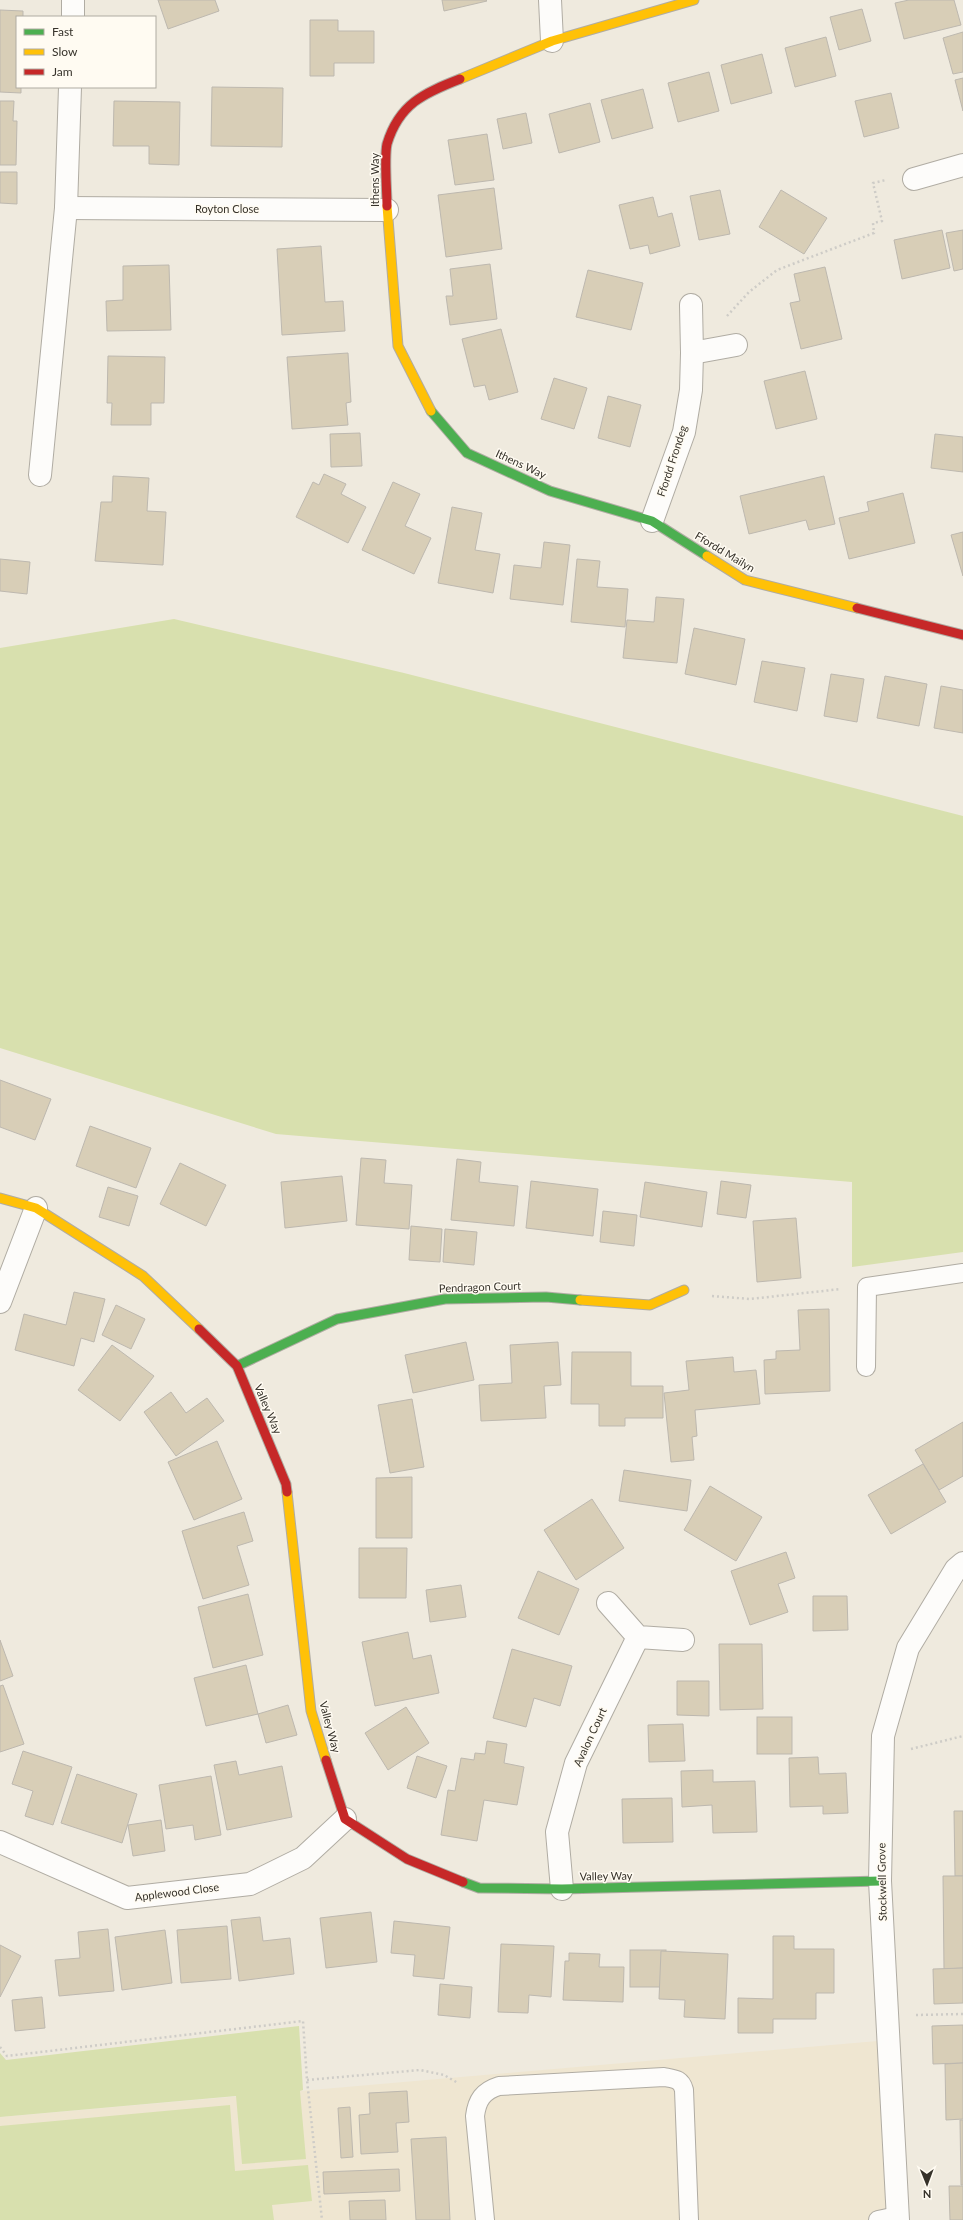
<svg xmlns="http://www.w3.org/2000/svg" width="963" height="2220" font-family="Lato,sans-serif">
<rect width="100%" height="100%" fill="#efeade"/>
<polygon fill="#efe6d1" points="889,2040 898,2220 0,2220 0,2117"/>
<g fill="#d8e0ae">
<polygon points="174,619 404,673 963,816 963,1252 852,1267 852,1182 276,1134 0,1048 0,648"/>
<polygon points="299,2026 303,2090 300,2091 306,2159 242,2164 236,2096 0,2117 0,2053 6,2060"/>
<polygon points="230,2105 235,2171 308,2165 312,2201 272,2205 274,2220 0,2220 0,2126"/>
</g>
<g fill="#d8ceb7" stroke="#bdb8af">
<polygon points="158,0 215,0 219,11 168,29"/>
<polygon points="442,0 486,0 487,1 444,11"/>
<polygon points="909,0 954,0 961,25 904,39 895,3"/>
<polygon points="862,9 871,41 839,50 830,17"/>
<polygon points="0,10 23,11 23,17 17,17 17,87 21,87 21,93 0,92"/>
<polygon points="310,20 338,20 338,31 374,31 374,63 334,63 334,76 310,76"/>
<polygon points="963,32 963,72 953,74 943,38"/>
<polygon points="826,37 836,76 795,87 785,48"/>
<polygon points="762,54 772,93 731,104 721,65"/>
<polygon points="709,72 719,111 678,122 668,83"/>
<polygon points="963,78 963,111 955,80"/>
<polygon points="212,87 283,88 282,147 211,146"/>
<polygon points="643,89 653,128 612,139 601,100"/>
<polygon points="891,93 899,128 864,137 855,101"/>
<polygon points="0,101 14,101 13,121 17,121 16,165 0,165"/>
<polygon points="114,101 180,102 179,165 149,164 149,146 113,146"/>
<polygon points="590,103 600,142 559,153 549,114"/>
<polygon points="526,113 532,143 503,149 497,119"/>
<polygon points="487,134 494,180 455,185 448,140"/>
<polygon points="0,172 17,172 17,204 0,203"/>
<polygon points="494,188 502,249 446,257 438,195"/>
<polygon points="720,190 730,234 699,240 690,196"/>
<polygon points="781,190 827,218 804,254 759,227"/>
<polygon points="653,197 658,217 672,213 680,246 650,254 648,245 630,249 619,205"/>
<polygon points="942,230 950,268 902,279 894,240"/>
<polygon points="963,230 963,269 954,271 946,233"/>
<polygon points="321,246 325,302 343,301 345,331 282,335 277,249"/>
<polygon points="490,264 497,319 450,325 446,296 453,296 450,269"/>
<polygon points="169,265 171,330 107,331 106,301 123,300 123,266"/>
<polygon points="825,267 842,339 801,349 790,303 800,301 794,274"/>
<polygon points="588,270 643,283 631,330 576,317"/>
<polygon points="501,329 518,392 489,400 485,385 474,387 462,339"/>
<polygon points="348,353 351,402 346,403 348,425 292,429 287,357"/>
<polygon points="108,356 165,357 164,403 151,403 151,425 111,425 112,403 107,403"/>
<polygon points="805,371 817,419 776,429 764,381"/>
<polygon points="554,378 587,388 574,429 541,419"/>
<polygon points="608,396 641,405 630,447 598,438"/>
<polygon points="360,433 362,466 331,467 330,434"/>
<polygon points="935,434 963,437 963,472 931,468"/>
<polygon points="324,474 346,484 341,494 366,507 348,543 296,517 313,482 319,485"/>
<polygon points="113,476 149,478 147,511 166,512 163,565 95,561 101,502 112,502"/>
<polygon points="824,476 835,524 809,530 806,520 749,534 740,496"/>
<polygon points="393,482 420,494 405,526 431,538 414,574 362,550"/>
<polygon points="903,493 915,543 849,559 839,518 869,511 867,502"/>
<polygon points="452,507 482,513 475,550 500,554 493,593 438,583"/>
<polygon points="963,532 963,576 951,535"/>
<polygon points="544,542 570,545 563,605 510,599 514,565 541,568"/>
<polygon points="0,559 30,562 27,594 0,591"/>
<polygon points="577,559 600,561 597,587 628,589 625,627 571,622"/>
<polygon points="656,597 684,599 677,663 623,658 627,620 654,622"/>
<polygon points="694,628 745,639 736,685 685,674"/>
<polygon points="762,661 805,668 797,711 754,702"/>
<polygon points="831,674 864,679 857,722 824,716"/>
<polygon points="885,676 927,684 919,726 877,718"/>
<polygon points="941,686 963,690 963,733 934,728"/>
<polygon points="0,1080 51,1099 35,1140 0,1127"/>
<polygon points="90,1126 151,1148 136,1188 76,1166"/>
<polygon points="361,1158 386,1160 384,1183 412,1185 409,1229 356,1225"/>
<polygon points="457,1159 481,1162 479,1182 518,1186 514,1226 451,1220"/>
<polygon points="180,1163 226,1185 206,1226 160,1204"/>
<polygon points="342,1176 347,1221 285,1228 281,1182"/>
<polygon points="531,1181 598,1189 593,1236 526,1228"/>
<polygon points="721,1181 751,1185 746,1218 717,1214"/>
<polygon points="645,1182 707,1192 702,1227 640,1217"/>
<polygon points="108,1187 138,1196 129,1226 99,1217"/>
<polygon points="603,1211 637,1215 634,1246 600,1242"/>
<polygon points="796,1218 801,1278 757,1282 753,1221"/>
<polygon points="411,1226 442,1229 440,1262 409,1260"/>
<polygon points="445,1229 477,1232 474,1265 443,1262"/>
<polygon points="74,1292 105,1299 94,1342 81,1338 74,1366 15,1350 24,1314 66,1325"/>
<polygon points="116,1305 145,1319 131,1349 102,1335"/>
<polygon points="829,1309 830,1391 765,1394 764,1360 776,1359 776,1351 800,1350 798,1310"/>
<polygon points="466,1342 474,1380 413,1393 405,1355"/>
<polygon points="558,1342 561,1385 544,1386 546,1418 481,1421 479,1385 512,1383 510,1345"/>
<polygon points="112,1345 154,1376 120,1421 78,1390"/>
<polygon points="572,1352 631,1352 631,1386 663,1386 663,1418 625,1418 625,1426 599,1426 599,1404 571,1404"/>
<polygon points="733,1357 734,1372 756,1370 760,1404 695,1410 697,1436 692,1437 694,1460 671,1462 664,1393 689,1390 686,1361"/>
<polygon points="171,1392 186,1413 207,1398 224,1421 176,1456 144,1412"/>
<polygon points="412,1399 424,1467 390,1473 378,1405"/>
<polygon points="963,1422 963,1476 939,1490 915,1450"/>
<polygon points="217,1441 242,1499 194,1520 168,1462"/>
<polygon points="923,1464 946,1502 891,1534 868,1495"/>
<polygon points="624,1470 691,1480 687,1511 619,1501"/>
<polygon points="412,1477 412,1538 376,1538 376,1478"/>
<polygon points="710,1486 762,1517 736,1561 684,1530"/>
<polygon points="592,1499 624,1548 576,1580 544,1530"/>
<polygon points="244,1512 253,1541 237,1546 249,1585 203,1599 182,1531"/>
<polygon points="359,1548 407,1548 406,1598 359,1598"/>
<polygon points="786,1552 795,1578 778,1584 788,1612 750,1625 731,1571"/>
<polygon points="538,1571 579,1589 559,1635 518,1618"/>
<polygon points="461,1585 466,1617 430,1622 426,1590"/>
<polygon points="248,1594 263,1655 213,1668 198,1607"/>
<polygon points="813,1596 847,1596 848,1630 813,1631"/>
<polygon points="408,1632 413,1659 431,1655 439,1693 375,1706 362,1642"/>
<polygon points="0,1640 13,1676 0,1681"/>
<polygon points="719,1644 762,1644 763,1709 720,1710"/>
<polygon points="512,1649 572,1666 560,1706 534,1698 526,1727 493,1718"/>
<polygon points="246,1665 258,1714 206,1726 194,1678"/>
<polygon points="677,1681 709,1681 709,1716 677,1715"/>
<polygon points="3,1685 24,1744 0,1752 0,1686"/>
<polygon points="288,1705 297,1735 266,1743 258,1714"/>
<polygon points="406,1707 429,1743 388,1770 365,1733"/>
<rect x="757" y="1717" width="35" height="37"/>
<polygon points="683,1724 685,1761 649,1762 648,1725"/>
<polygon points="487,1741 507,1744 504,1763 524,1767 517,1805 484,1800 477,1841 441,1835 448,1790 455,1791 461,1758 474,1760 475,1753 485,1754"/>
<polygon points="23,1751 72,1767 53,1825 25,1816 33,1791 12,1784"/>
<polygon points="417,1756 447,1766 436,1798 407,1788"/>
<polygon points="818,1757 819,1774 846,1773 848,1813 823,1814 823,1806 790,1807 789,1758"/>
<polygon points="236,1761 239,1775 282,1766 292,1817 227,1830 214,1765"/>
<polygon points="713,1770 713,1782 755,1781 757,1832 713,1833 712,1805 682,1807 681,1771"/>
<polygon points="77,1774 137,1794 122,1843 61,1823"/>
<polygon points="211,1776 221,1835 195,1840 193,1825 166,1829 159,1785"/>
<polygon points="672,1798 673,1842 623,1843 622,1799"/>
<polygon points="954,1811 963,1811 963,1876 955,1876"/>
<polygon points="161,1820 165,1851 133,1856 128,1825"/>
<polygon points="943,1876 963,1876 963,1968 944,1969"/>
<polygon points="371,1912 377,1962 326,1968 320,1918"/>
<polygon points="260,1917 263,1941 290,1938 294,1974 239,1981 231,1920"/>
<polygon points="394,1921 450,1927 444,1979 413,1976 415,1955 391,1953"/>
<polygon points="227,1926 231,1979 181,1983 177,1930"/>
<polygon points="108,1929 114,1991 59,1996 55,1960 80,1958 78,1932"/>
<polygon points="165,1930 172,1983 122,1990 115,1937"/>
<polygon points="773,1936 794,1936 794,1949 834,1949 834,1993 816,1993 816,2019 773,2019 773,2033 738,2033 738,1998 773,1999"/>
<polygon points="501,1944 554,1946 551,1997 529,1995 528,2013 498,2012"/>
<polygon points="0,1945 21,1956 0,1997"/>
<rect x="630" y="1950" width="36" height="37"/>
<polygon points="661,1951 728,1954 725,2019 684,2017 685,2000 659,1999"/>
<polygon points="569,1953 600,1954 599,1967 624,1967 623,2002 563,2000 565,1961 569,1961"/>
<polygon points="963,1968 963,2003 934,2004 933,1969"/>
<polygon points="440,1984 472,1987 470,2018 438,2015"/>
<polygon points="42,1997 45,2028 15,2031 12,2000"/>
<polygon points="963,2025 963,2063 933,2064 932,2026"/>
<polygon points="963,2063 963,2119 946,2120 945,2064"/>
<polygon points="407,2091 409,2122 396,2123 398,2152 361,2154 359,2115 370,2114 369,2093"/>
<polygon points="350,2107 353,2157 341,2158 338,2108"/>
<polygon points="960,2120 963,2120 963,2185 961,2185"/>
<polygon points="446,2137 450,2220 416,2220 411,2139"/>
<polygon points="399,2169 400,2191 324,2194 323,2172"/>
<polygon points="949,2186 963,2186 963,2220 950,2220"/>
<polygon points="385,2200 386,2220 350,2220 349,2201"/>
</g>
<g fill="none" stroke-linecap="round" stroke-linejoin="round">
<defs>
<g id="lane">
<polyline points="866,1367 867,1287 963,1273"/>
<path d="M485,2220L475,2116C477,2100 483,2091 499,2086L664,2077C675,2079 681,2079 684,2090L689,2220"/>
<polyline points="878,2220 897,2216"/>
</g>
<g id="street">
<polyline points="550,0 552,41"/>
<polyline points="73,17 73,0"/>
<polyline points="914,179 963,165"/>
<polyline points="66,208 387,210"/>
<polyline points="691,305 692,353 736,345"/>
<polyline points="40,475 66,208 70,87"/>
<polyline points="652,521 684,432 691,390 692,353"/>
<polyline points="0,1302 36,1208"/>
<polyline points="608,1603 638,1637 683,1640"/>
<polyline points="0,1842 127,1898 250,1884 303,1858 345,1819"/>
<polyline points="562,1889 557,1832 576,1763 638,1637"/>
<polyline points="898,2220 880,1881 883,1736 908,1648 956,1569 963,1563"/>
</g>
<g id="fast">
<polyline points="431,411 467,453 550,491 652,521 707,556"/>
<polyline points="237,1366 337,1319 445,1299 546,1297 580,1300"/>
<polyline points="463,1882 479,1888 562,1889 880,1881"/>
</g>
<g id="slow">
<polyline points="460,79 552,41 694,0"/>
<polyline points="387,206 398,346 431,411"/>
<polyline points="707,556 745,580 857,608"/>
<polyline points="0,1198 36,1208 143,1276 199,1329"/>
<polyline points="580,1300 650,1305 684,1290"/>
<polyline points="287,1492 311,1711 326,1760"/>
</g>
<g id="jam">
<path d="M387,206C387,190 384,158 387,144C399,104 424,93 460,79"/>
<polyline points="857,608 963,635"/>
<polyline points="199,1329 237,1366 286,1484 287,1492"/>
<polyline points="326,1760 345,1819 407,1859 463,1882"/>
</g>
</defs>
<use href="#lane" stroke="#b0aca3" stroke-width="20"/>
<use href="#street" stroke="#b0aca3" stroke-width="24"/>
<use href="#fast" stroke="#b0aca3" stroke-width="11"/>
<use href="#slow" stroke="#b0aca3" stroke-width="11"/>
<use href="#jam" stroke="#b0aca3" stroke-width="11"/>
<g stroke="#ceccc7" stroke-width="2.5" stroke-dasharray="2 3" stroke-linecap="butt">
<polyline points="727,316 749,292 777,270 874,233 873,223 882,221 873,183 886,180"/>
<polyline points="712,1296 750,1299 841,1289"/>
<polyline points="911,1749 963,1736"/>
<polyline points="916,2015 963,2014"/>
<polyline points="0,2047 7,2056 303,2021 307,2080 322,2220"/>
<polyline points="307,2080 420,2070 444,2075 458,2083"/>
</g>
<use href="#lane" stroke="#fdfcfa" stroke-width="18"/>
<use href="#street" stroke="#fdfcfa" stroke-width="22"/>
<use href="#fast" stroke="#4caf50" stroke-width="9"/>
<use href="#slow" stroke="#ffc107" stroke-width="9"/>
<use href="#jam" stroke="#c62828" stroke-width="9"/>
</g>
<g text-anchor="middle" stroke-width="3" stroke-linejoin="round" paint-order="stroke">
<g font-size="11" fill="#36322a" stroke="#fffbf2">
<text transform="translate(375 180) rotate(-90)" y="4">Ithens Way</text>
<text x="227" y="213">Royton Close</text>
<text transform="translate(672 461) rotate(-72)" y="4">Ffordd Frondeg</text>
<text transform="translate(521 464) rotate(25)" y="4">Ithens Way</text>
<text transform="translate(725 552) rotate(31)" y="4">Ffordd Mailyn</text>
<text transform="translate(480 1287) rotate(-2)" y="4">Pendragon Court</text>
<text transform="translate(268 1409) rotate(67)" y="4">Valley Way</text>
<text transform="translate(330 1727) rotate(75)" y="4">Valley Way</text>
<text transform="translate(590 1737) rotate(-65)" y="4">Avalon Court</text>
<text transform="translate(606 1876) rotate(-1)" y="4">Valley Way</text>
<text transform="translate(882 1882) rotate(-91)" y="4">Stockwell Grove</text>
<text transform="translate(177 1892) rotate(-7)" y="4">Applewood Close</text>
</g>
</g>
<rect x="16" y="16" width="140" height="72" fill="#fffbf2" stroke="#afaba2"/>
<rect x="24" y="29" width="20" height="6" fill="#4caf50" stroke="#afaba2"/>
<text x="52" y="36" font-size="12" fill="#36322a">Fast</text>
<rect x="24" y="49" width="20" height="6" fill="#ffc107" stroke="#afaba2"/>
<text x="52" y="56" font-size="12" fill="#36322a">Slow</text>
<rect x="24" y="69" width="20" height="6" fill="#c62828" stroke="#afaba2"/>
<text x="52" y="76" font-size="12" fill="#36322a">Jam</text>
<g transform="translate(927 2184) rotate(179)" stroke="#fffbf2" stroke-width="3" paint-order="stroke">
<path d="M0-3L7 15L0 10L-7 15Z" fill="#36322a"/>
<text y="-6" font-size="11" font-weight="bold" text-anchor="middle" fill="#36322a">N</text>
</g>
</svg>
